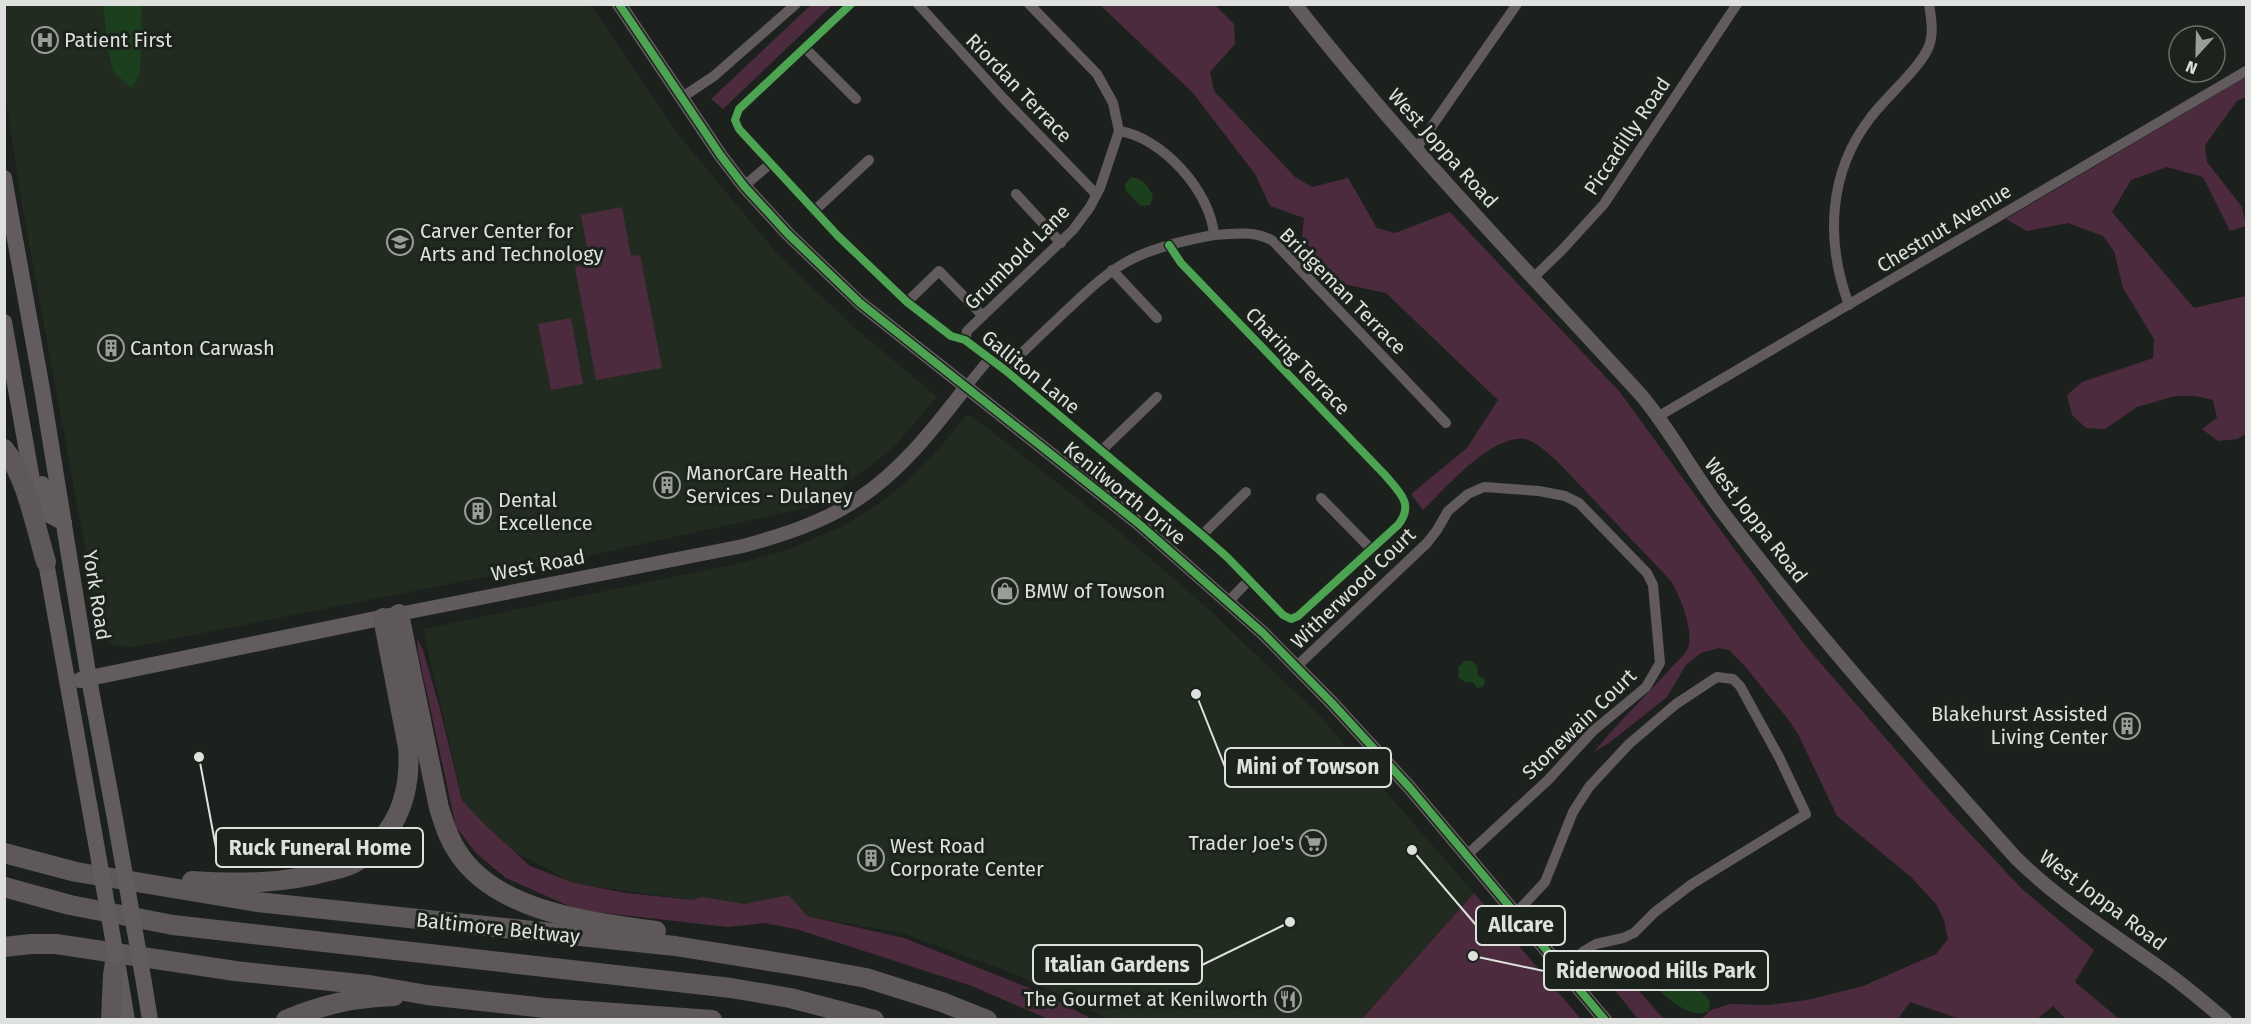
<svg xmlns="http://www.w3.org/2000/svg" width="2251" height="1024" font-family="'Fira Sans',sans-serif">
<rect width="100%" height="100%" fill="#1d211d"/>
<g fill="#212b20">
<polygon points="4,5 591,5 677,133 780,257 855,328 937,397 892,449 837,491 806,508 550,564 132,647 113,645 101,635 22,205 5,94"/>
<polygon points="966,416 972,416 1115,528 1204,605 1319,715 1474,893 1362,1019 1107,1019 1082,1005 1012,973 902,933 776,911 575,884 508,848 482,828 463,802 423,629 740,563 792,548 841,527 877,505 906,482 932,456"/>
</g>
<g fill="#4d2b3e">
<polygon points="812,4 832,5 723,109 711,99"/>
<path d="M1100,5H1215L1234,24L1235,44L1210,72L1214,91L1295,177L1312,187L1348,178L1377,228L1395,233L1450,212L1619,391L1804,644L1946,808L2021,888L2094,950L2075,982L2119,1019H2066L2053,1006L2037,1019H1960L1910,1002L1898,1019H1701L1711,1010L1730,1004L1768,1005L1807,1000L1863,986L1936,954L1948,939L1944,920L1936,904L1923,890L1911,877L1837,816L1798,734L1788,719L1743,664L1729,650L1719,648L1701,653L1686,665L1667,697L1609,743L1594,752C1617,723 1645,697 1670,669C1675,663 1685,655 1688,648C1694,630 1680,596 1671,581L1556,460C1547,453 1536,441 1525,439C1491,434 1445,489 1423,510L1411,494L1467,448L1498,400L1386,293L1334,282L1302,236L1304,218L1270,206L1255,174L1193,93Z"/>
<polygon points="2246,77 2246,97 2237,101 2205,145 2207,162 2242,207 2246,226 2230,231 2203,177 2167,167 2131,180 2112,212 2194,308 2246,296 2246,434 2237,439 2218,441 2202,429 2217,418 2213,400 2195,396 2175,396 2137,407 2105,429 2086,428 2072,415 2067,395 2082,382 2153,358 2154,339 2123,288 2114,251 2103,236 2068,223 2027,231 2006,219"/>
<polygon points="622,207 631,256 640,255 662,368 596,380 575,267 590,264 581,215"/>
<polygon points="571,318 583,384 551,390 538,324"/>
<polygon points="417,638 423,650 440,709 462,800 483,823 530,866 574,883 626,893 693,900 702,897 745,904 789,895 807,916 904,938 1044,994 1092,1019 1048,1019 972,986 796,929 764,923 728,927 578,910 506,878 476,853 456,827 418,652"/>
<polygon points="1474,893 1581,1019 1362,1019"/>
<polygon points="1622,972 1662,1017 1668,1019 1638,1019 1605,978"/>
</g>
<g fill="#1c3f1d">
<path d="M103,5H142L141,28L147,30L138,40C142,56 143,76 131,88L113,71L108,50Z"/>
<path d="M1131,177C1142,178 1150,187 1153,197L1150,205L1141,206L1126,191L1125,184Z"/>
<polygon points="1465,661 1472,661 1477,666 1478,676 1484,678 1485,681 1483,687 1477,688 1473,682 1465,682 1459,678 1458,667"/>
<path d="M1652,965C1675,966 1696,984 1710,1001L1709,1011C1704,1013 1700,1014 1694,1013C1680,1010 1646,984 1645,968Z"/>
</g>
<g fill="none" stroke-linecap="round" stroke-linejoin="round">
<g stroke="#625b5e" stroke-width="10">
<path d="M851,4L739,109L735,120L739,129L838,236L907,302L951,336L965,340L1005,370L1202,535L1227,557L1283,615L1291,619L1298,616L1398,525C1415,504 1399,492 1385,475L1181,263L1169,245"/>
<polyline points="918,4 1004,99 1096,194"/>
<polyline points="805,48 856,99"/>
<polyline points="681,98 714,76 796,4"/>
<path d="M1119,131C1162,137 1211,192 1214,235C1235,234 1254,230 1273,241L1446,423"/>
<polyline points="1416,149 1517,4"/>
<polyline points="744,186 770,164"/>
<polyline points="1016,194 1061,243"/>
<polyline points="814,211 869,160"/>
<polyline points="1112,270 1157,318"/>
<polyline points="1534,277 1562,250 1604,204 1737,4"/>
<polyline points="907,302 939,271 983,316"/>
<path d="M1849,305C1825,241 1828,172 1871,117C1885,98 1922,66 1929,46C1934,33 1931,17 1929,4"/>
<polyline points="965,340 967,331 1073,230 1090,207 1100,188 1119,131 1113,103 1097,74 1029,4"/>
<path d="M1005,370C1025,349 1047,329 1068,309C1088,290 1109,270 1134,258C1159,246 1186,240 1214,235"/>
<polyline points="966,387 989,359"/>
<polyline points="1659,416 2246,71"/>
<polyline points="1101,451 1157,397"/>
<polyline points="1321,498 1371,549"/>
<polyline points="1202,535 1246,492"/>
<polyline points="1229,601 1249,580"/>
<polyline points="1297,666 1427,543 1437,530 1448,511 1468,494 1484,487 1539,491 1565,496 1579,503 1647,573 1653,585 1660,663 1646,687 1593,731 1548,780 1467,855"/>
<polyline points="1516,913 1545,882 1573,812 1589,787 1629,744 1676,704 1717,677 1733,679 1740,686 1779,757 1806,814 1692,884 1655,912 1634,933 1623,938 1596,944 1584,951 1563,969"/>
</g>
<g stroke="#625b5e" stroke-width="14">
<polyline points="619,4 721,156 744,186 788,234 860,303 1138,523 1263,633 1332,703 1410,788 1605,1020"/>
<path d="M1295,4C1402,141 1524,267 1641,395C1672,432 1694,475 1724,514C1815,633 1915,745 2015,857C2058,900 2110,932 2160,968C2183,984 2204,1002 2225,1020"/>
<path d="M399,614L743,546C783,535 824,522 858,499C902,470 934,428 966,387"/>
</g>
<g stroke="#625c5e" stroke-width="16">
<polyline points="4,178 42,389 89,679 115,819"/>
<polyline points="4,322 36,502"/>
<polyline points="42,484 49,515 64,523"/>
<polyline points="44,551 91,815"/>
<polyline points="80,680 395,615"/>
<polyline points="118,967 127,1020"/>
<polyline points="144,983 150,1020"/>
</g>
<g stroke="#5e585a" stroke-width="20">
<path d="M4,449C26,475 36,529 46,562"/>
<path d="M399,614L439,808C444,823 448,838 457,851C495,912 590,922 656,931"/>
<polyline points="4,853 76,872 257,902 675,946 800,966 866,978 942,1002 987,1020"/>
<path d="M192,881C238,884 284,884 329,871C339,869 351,866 359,860C374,850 384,838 393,823C407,799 410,774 408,747L383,618"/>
<polyline points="4,887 70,905 173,925 731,988 790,998 874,1020"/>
<polyline points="4,947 31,944 56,944 235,971 369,985 427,995 545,1008 712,1020"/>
<polyline points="111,1020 113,975 116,956"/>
<path d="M286,1020C320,1005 357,997 394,996"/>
</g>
<g stroke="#625c5e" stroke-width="16">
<polyline points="91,815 116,956"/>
<polyline points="115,819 144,983"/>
</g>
<defs>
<g id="cycleway">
<polyline points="619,4 721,156 744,186 788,234 860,303 1138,523 1263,633 1332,703 1410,788 1605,1020"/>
<path d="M851,4L739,109L735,120L739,129L838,236L907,302L951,336L965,340L1005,370L1202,535L1227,557L1283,615L1291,619L1298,616L1398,525C1415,504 1399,492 1385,475L1181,263L1169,245"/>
</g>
</defs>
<use href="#cycleway" stroke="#1c221c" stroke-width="11"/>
<use href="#cycleway" stroke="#4ca352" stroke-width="8"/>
</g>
<defs>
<symbol id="hospital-ring" viewBox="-11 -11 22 22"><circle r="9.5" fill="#1c221c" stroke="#9a9e9a" stroke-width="1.5"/><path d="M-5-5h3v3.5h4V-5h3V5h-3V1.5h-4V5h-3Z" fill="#9a9e9a"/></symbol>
<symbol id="school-ring" viewBox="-11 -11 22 22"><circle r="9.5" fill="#1c221c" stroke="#9a9e9a" stroke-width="1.5"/><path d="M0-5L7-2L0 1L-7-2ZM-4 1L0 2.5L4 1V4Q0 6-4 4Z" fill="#9a9e9a"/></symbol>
<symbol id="building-ring" viewBox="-11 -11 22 22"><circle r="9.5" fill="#1c221c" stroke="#9a9e9a" stroke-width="1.5"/><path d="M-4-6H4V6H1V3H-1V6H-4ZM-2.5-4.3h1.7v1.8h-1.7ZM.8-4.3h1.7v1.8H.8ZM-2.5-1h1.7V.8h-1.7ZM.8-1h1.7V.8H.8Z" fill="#9a9e9a"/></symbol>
<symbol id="shop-ring" viewBox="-11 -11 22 22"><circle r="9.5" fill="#1c221c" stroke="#9a9e9a" stroke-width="1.5"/><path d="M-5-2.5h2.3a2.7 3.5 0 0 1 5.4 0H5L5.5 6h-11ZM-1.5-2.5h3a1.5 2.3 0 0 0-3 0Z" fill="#9a9e9a"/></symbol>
<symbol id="supermarket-ring" viewBox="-11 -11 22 22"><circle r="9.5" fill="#1c221c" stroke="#9a9e9a" stroke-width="1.5"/><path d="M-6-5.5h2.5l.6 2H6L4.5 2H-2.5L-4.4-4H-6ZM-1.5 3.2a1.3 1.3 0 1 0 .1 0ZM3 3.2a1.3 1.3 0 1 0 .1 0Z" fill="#9a9e9a"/></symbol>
<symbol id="restaurant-ring" viewBox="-11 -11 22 22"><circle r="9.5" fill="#1c221c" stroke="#9a9e9a" stroke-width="1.5"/><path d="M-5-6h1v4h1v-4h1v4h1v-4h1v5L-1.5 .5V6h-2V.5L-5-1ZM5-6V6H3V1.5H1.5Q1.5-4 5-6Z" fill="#9a9e9a"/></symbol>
</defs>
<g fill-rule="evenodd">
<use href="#hospital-ring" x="30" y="25" width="30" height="30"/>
<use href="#school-ring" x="385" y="227" width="30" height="30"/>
<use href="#building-ring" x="96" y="333" width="30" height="30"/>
<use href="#building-ring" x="652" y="470" width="30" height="30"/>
<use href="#building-ring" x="463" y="496" width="30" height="30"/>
<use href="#shop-ring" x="990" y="576" width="30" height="30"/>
<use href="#building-ring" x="2112" y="711" width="30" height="30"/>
<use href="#supermarket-ring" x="1298" y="828" width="30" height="30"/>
<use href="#building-ring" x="856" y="843" width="30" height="30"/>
<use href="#restaurant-ring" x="1273" y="984" width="30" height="30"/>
</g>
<g text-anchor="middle" stroke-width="6" stroke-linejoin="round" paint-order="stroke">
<g font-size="20" fill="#dee1dd" stroke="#1c221c" text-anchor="start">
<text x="64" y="47">Patient First</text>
<text x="420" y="238">Carver Center for<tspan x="420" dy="23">Arts and Technology</tspan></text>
<text x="130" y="355">Canton Carwash</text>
<text x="686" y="480">ManorCare Health<tspan x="686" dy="23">Services - Dulaney</tspan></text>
<text x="498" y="507">Dental<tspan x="498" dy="23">Excellence</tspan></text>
<text x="1024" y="598">BMW of Towson</text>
<text x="2108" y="721" text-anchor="end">Blakehurst Assisted<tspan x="2108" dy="23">Living Center</tspan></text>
<text x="1294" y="850" text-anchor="end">Trader Joe's</text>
<text x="890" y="853">West Road<tspan x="890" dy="23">Corporate Center</tspan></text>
<text x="1268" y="1006" text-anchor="end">The Gourmet at Kenilworth</text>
</g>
<g font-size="20" fill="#dee1dd" stroke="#1c221c">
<text transform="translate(1019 88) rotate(46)" y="7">Riordan Terrace</text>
<text transform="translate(1627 136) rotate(-56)" y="7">Piccadilly Road</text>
<text transform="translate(1443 148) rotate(48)" y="7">West Joppa Road</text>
<text transform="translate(1944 228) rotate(-31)" y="7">Chestnut Avenue</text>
<text transform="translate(1017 257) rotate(-45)" y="7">Grumbold Lane</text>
<text transform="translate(1343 291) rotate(45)" y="7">Bridgeman Terrace</text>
<text transform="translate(1298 361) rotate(46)" y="7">Charing Terrace</text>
<text transform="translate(1031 372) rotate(39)" y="7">Galliton Lane</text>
<text transform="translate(1125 493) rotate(39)" y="7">Kenilworth Drive</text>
<text transform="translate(1756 520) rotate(52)" y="7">West Joppa Road</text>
<text transform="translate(538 565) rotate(-11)" y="7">West Road</text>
<text transform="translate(1353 588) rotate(-44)" y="7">Witherwood Court</text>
<text transform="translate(97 595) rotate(81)" y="7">York Road</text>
<text transform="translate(1579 724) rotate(-44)" y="7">Stonewain Court</text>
<text transform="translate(2103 900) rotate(37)" y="7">West Joppa Road</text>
<text transform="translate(498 928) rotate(6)" y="7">Baltimore Beltway</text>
</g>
</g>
<path fill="none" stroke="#dee1dd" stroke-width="2" d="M1196 694L1225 767M199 757L216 848M1412 850L1476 925M1290 922L1202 965M1473 956L1544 971"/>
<g fill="#dee1dd" stroke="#1c221c" stroke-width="2">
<circle cx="1196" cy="694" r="6"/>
<circle cx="199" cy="757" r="6"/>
<circle cx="1412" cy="850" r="6"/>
<circle cx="1290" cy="922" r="6"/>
<circle cx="1473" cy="956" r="6"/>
</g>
<g fill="#1c221c" stroke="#dee1dd" stroke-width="2">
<rect x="1225" y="748" width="166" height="39" rx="6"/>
<rect x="216" y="828" width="207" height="39" rx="6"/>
<rect x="1476" y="906" width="89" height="39" rx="6"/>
<rect x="1033" y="945" width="169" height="39" rx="6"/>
<rect x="1544" y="951" width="224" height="39" rx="6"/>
</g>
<g font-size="21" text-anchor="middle" font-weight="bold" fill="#dee1dd">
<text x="1308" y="774">Mini of Towson</text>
<text x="320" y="855">Ruck Funeral Home</text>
<text x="1521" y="932">Allcare</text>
<text x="1117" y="972">Italian Gardens</text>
<text x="1656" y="978">Riderwood Hills Park</text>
</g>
<rect width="2251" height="1024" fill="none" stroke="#dee1dd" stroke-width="12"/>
<g transform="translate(2197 54) rotate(202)"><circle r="28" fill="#1c221c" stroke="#6a6e69" stroke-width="1.5"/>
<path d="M0-4.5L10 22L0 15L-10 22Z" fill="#9a9e9a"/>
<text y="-9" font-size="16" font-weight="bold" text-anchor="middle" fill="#dee1dd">N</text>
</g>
</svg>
